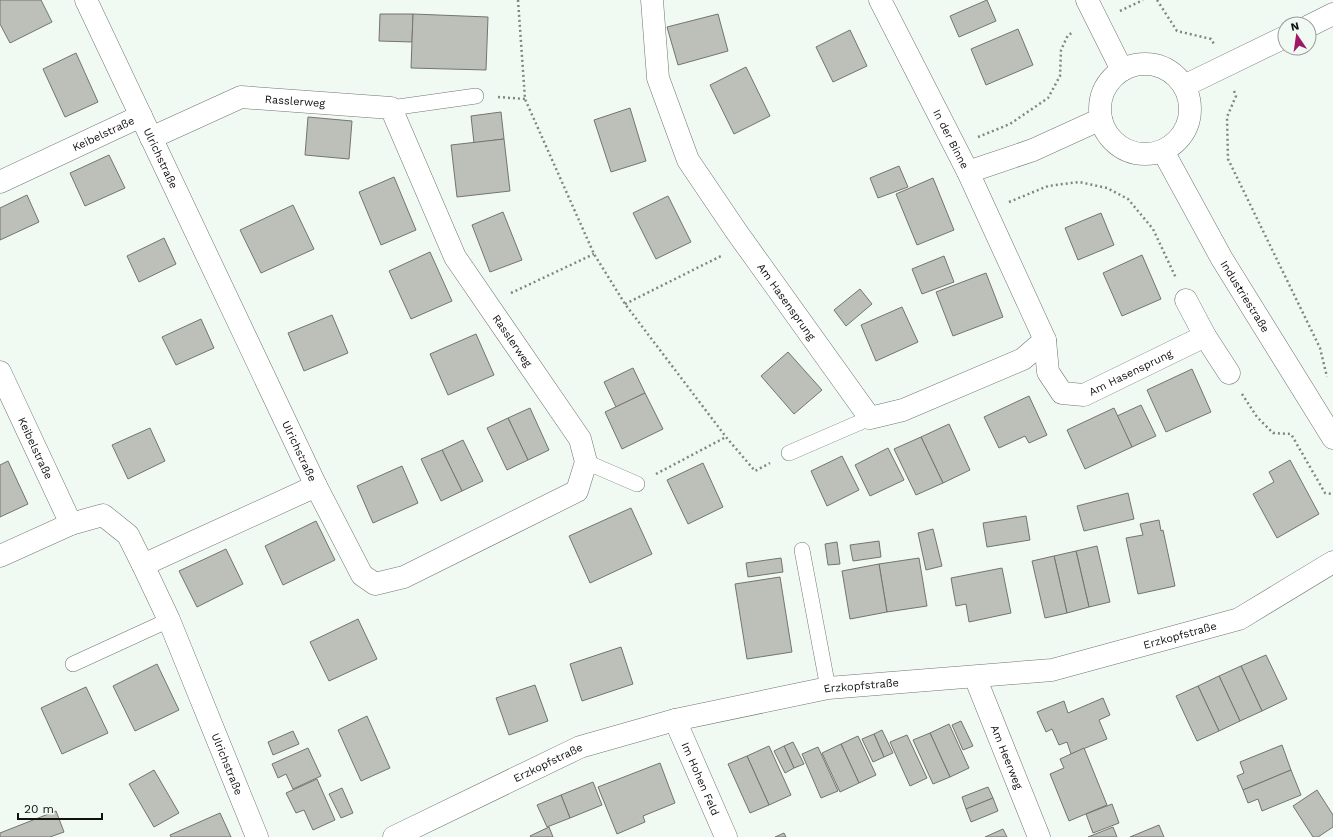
<svg xmlns="http://www.w3.org/2000/svg" width="1333" height="837" font-family="'Work Sans',sans-serif">
<rect width="100%" height="100%" fill="#f1f9f3"/>
<g fill="#bdc0b8" stroke="#73756e">
<polygon points="0,0 41,0 52,22 10,43 0,24"/>
<polygon points="987,0 996,21 959,37 950,16"/>
<polygon points="380,14 413,14 412,42 379,41"/>
<polygon points="413,14 488,17 486,70 411,68"/>
<polygon points="718,14 728,51 678,65 667,27"/>
<polygon points="1018,29 1033,65 986,85 971,49"/>
<polygon points="850,30 867,66 833,82 816,47"/>
<polygon points="76,53 98,102 65,117 43,69"/>
<polygon points="746,67 770,116 734,134 710,85"/>
<polygon points="630,108 646,161 611,172 594,120"/>
<polygon points="501,112 504,139 474,143 471,116"/>
<polygon points="308,117 352,121 349,159 305,155"/>
<polygon points="504,139 510,191 457,197 451,145"/>
<polygon points="109,155 125,188 85,206 70,173"/>
<polygon points="899,166 908,187 878,198 870,178"/>
<polygon points="394,177 416,230 381,245 359,192"/>
<polygon points="933,178 954,230 917,245 896,194"/>
<polygon points="27,195 39,222 0,240 0,208"/>
<polygon points="668,196 691,242 656,259 633,213"/>
<polygon points="293,205 314,249 261,273 240,230"/>
<polygon points="503,212 522,260 490,272 472,225"/>
<polygon points="1101,213 1114,245 1078,260 1065,228"/>
<polygon points="164,238 176,264 139,282 127,256"/>
<polygon points="430,252 452,301 411,319 389,271"/>
<polygon points="1142,255 1161,299 1122,316 1103,273"/>
<polygon points="944,256 954,282 922,294 912,269"/>
<polygon points="986,273 1003,317 953,336 936,292"/>
<polygon points="860,289 872,304 846,326 834,310"/>
<polygon points="902,307 918,342 876,361 861,325"/>
<polygon points="332,315 348,353 304,371 288,333"/>
<polygon points="201,319 214,348 176,365 162,337"/>
<polygon points="476,334 494,375 448,395 430,354"/>
<polygon points="788,352 822,390 794,414 761,376"/>
<polygon points="633,368 645,393 616,407 604,382"/>
<polygon points="1192,369 1211,412 1166,432 1147,390"/>
<polygon points="645,393 663,429 622,449 605,412"/>
<polygon points="1029,396 1047,435 1029,443 1025,436 999,448 984,417"/>
<polygon points="1141,405 1156,436 1132,447 1117,416"/>
<polygon points="530,408 549,450 528,460 508,418"/>
<polygon points="1114,408 1132,447 1085,469 1067,430"/>
<polygon points="508,418 528,460 507,470 487,428"/>
<polygon points="949,424 970,470 943,483 921,437"/>
<polygon points="150,428 165,461 128,479 112,445"/>
<polygon points="921,437 943,483 916,495 894,449"/>
<polygon points="463,440 483,481 462,491 442,450"/>
<polygon points="888,448 904,480 870,496 855,465"/>
<polygon points="442,450 462,491 441,501 421,459"/>
<polygon points="842,456 859,490 827,506 811,471"/>
<polygon points="1290,460 1319,514 1277,538 1253,494 1274,482 1269,472"/>
<polygon points="8,461 28,504 0,517 0,465"/>
<polygon points="703,463 723,507 688,524 667,480"/>
<polygon points="402,466 418,503 373,523 357,486"/>
<polygon points="1128,493 1134,519 1084,531 1077,506"/>
<polygon points="631,508 652,554 590,583 569,536"/>
<polygon points="1026,516 1030,540 987,547 983,523"/>
<polygon points="1159,520 1161,531 1163,530 1175,586 1138,594 1126,538 1143,535 1140,524"/>
<polygon points="316,521 335,560 283,585 265,546"/>
<polygon points="933,529 942,566 926,570 918,533"/>
<polygon points="879,541 881,557 853,561 850,545"/>
<polygon points="837,542 840,564 828,565 825,544"/>
<polygon points="1097,546 1110,602 1089,607 1076,551"/>
<polygon points="226,549 243,584 197,607 179,571"/>
<polygon points="1076,551 1089,607 1067,613 1054,556"/>
<polygon points="1054,556 1067,613 1045,618 1032,561"/>
<polygon points="781,558 783,572 748,577 746,563"/>
<polygon points="919,558 927,606 887,612 879,564"/>
<polygon points="879,564 887,612 850,619 842,571"/>
<polygon points="1002,568 1011,613 969,622 966,604 956,606 951,578"/>
<polygon points="780,577 792,652 747,659 735,584"/>
<polygon points="358,619 377,659 329,681 310,642"/>
<polygon points="621,647 633,684 582,701 570,664"/>
<polygon points="1266,655 1287,699 1262,711 1241,666"/>
<polygon points="157,664 179,710 135,731 113,686"/>
<polygon points="1241,666 1262,711 1240,721 1219,676"/>
<polygon points="1219,676 1240,721 1219,731 1198,686"/>
<polygon points="535,685 548,721 509,735 496,698"/>
<polygon points="1198,686 1219,731 1197,741 1176,696"/>
<polygon points="86,687 108,733 62,754 41,708"/>
<polygon points="1103,698 1110,715 1099,720 1107,739 1071,754 1067,742 1059,745 1052,729 1046,732 1037,712 1064,701 1068,713"/>
<polygon points="367,716 390,768 361,781 338,730"/>
<polygon points="961,721 973,746 963,750 952,725"/>
<polygon points="949,724 969,768 950,777 930,733"/>
<polygon points="882,730 893,753 884,757 874,734"/>
<polygon points="293,731 299,744 273,755 268,742"/>
<polygon points="930,733 950,777 933,784 913,740"/>
<polygon points="874,734 884,757 873,762 862,739"/>
<polygon points="907,735 927,778 910,786 890,742"/>
<polygon points="858,736 876,775 859,783 841,744"/>
<polygon points="793,742 804,764 794,768 784,746"/>
<polygon points="841,744 859,783 840,792 822,753"/>
<polygon points="1282,745 1291,770 1243,790 1237,776 1244,773 1240,762"/>
<polygon points="769,746 791,795 769,805 747,756"/>
<polygon points="784,746 794,768 785,773 774,751"/>
<polygon points="818,747 838,791 821,798 802,754"/>
<polygon points="308,748 321,776 293,789 286,774 278,778 272,764"/>
<polygon points="1084,748 1107,805 1069,821 1050,774 1064,768 1060,759"/>
<polygon points="747,756 769,805 750,813 728,764"/>
<polygon points="660,763 675,803 643,816 645,822 617,834 598,787"/>
<polygon points="154,770 179,813 154,827 129,784"/>
<polygon points="1291,770 1301,795 1262,811 1258,799 1248,803 1243,790"/>
<polygon points="317,779 335,820 313,830 304,810 296,813 286,793"/>
<polygon points="593,782 602,805 570,818 561,795"/>
<polygon points="988,787 993,798 966,809 962,797"/>
<polygon points="342,788 353,813 341,818 329,794"/>
<polygon points="1317,790 1333,815 1333,827 1318,837 1313,837 1293,806"/>
<polygon points="561,795 570,818 547,827 537,805"/>
<polygon points="993,798 998,811 971,822 966,809"/>
<polygon points="1112,804 1119,823 1093,833 1086,814"/>
<polygon points="56,811 64,832 50,837 0,837 0,833"/>
<polygon points="220,813 231,837 171,837 170,835"/>
<polygon points="1159,825 1164,837 1130,837"/>
<polygon points="549,827 553,837 531,837 530,836"/>
<polygon points="1113,827 1117,837 1088,837"/>
<polygon points="1003,829 1007,837 985,837"/>
<polygon points="784,833 786,837 775,837"/>
</g>
<g fill="none" stroke-linecap="round" stroke-linejoin="round">
<defs>
<g id="service">
<polyline points="391,108 476,96"/>
<polyline points="789,453 870,418"/>
<polyline points="586,462 637,484"/>
<polyline points="802,550 828,688"/>
<polyline points="73,664 169,620"/>
</g>
<g id="minor">
<path id="s1" d="M86,0L316,486L143,565L169,620L257,837"/>
<path id="s2" d="M652,0L658,78L688,160L736,231L870,418L903,410L1023,359L1045,340"/>
<path id="s3" d="M880,0L968,172L1033,150L1101,119"/>
<polyline points="1087,0 1122,70"/>
<polyline points="1309,26 1333,14"/>
<circle cx="1145" cy="109" r="45"/>
<polyline points="1184,86 1285,37"/>
<path id="s4" d="M151,138L241,97L391,108L455,257L580,439L586,462L577,491L404,577L375,584L362,575L316,486"/>
<path id="s5" d="M1163,151L1222,259L1333,438"/>
<path id="s6" d="M968,172L1045,340L1048,372L1062,393L1084,395L1205,336L1229,373"/>
<path id="s7" d="M0,182L141,116"/>
<polyline points="1186,300 1205,336"/>
<path id="s8" d="M0,372L71,524L0,556"/>
<polyline points="71,524 103,515 128,535 143,565"/>
<path id="s9" d="M975,677L1039,837"/>
<path id="s10" d="M675,720L726,837"/>
<path id="s11" d="M394,837L580,747L675,720L828,688L1052,670L1239,619L1333,562"/>
</g>
</defs>
<use href="#service" stroke="#707671" stroke-width="16"/>
<use href="#minor" stroke="#707671" stroke-width="23"/>
<g stroke="#818682" stroke-width="2.5" stroke-dasharray="2 3" stroke-linecap="butt">
<polyline points="518,0 525,99 594,254 625,304 726,437 755,471 770,463"/>
<polyline points="1157,0 1177,31 1211,39 1214,44"/>
<polyline points="1120,11 1143,0"/>
<polyline points="1234,91 1236,96 1227,117 1228,159 1320,348 1327,377"/>
<polyline points="498,97 525,99"/>
<polyline points="978,137 1010,124 1048,98 1060,76 1061,50 1068,35 1074,32"/>
<polyline points="1009,202 1048,186 1079,182 1107,188 1128,199 1153,229 1176,278"/>
<polyline points="511,293 594,254"/>
<polyline points="625,304 723,255"/>
<polyline points="1242,394 1257,417 1273,433 1291,434 1325,493 1333,494"/>
<polyline points="656,474 726,437"/>
</g>
<use href="#service" stroke="#fff" stroke-width="15"/>
<use href="#minor" stroke="#fff" stroke-width="22"/>
</g>
<g text-anchor="middle" stroke-width="3" stroke-linejoin="round" paint-order="stroke">
<g font-size="11" fill="#101210" stroke="#f1f9f3">
<text dy="4" stroke="none"><textPath href="#s4" startOffset="153">Rasslerweg</textPath></text>
<text dy="4" stroke="none"><textPath href="#s7" startOffset="114">Keibelstraße</textPath></text>
<text dy="4" stroke="none"><textPath href="#s3" startOffset="156">In der Binne</textPath></text>
<text dy="4" stroke="none"><textPath href="#s1" startOffset="175">Ulrichstraße</textPath></text>
<text dy="4" stroke="none"><textPath href="#s5" startOffset="167">Industriestraße</textPath></text>
<text dy="4" stroke="none"><textPath href="#s2" startOffset="338">Am Hasensprung</textPath></text>
<text dy="4" stroke="none"><textPath href="#s4" startOffset="513">Rasslerweg</textPath></text>
<text dy="4" stroke="none"><textPath href="#s6" startOffset="316">Am Hasensprung</textPath></text>
<text dy="4" stroke="none"><textPath href="#s8" startOffset="84">Keibelstraße</textPath></text>
<text dy="4" stroke="none"><textPath href="#s1" startOffset="499">Ulrichstraße</textPath></text>
<text dy="4" stroke="none"><textPath href="#s11" startOffset="819">Erzkopfstraße</textPath></text>
<text dy="4" stroke="none"><textPath href="#s11" startOffset="495">Erzkopfstraße</textPath></text>
<text dy="4" stroke="none"><textPath href="#s9" startOffset="86">Am Heerweg</textPath></text>
<text dy="4" stroke="none"><textPath href="#s1" startOffset="944">Ulrichstraße</textPath></text>
<text dy="4" stroke="none"><textPath href="#s11" startOffset="171">Erzkopfstraße</textPath></text>
<text dy="4" stroke="none"><textPath href="#s10" startOffset="64">Im Hohen Feld</textPath></text>
</g>
</g>
<g transform="translate(1297 36) rotate(347)"><circle r="19" fill="#f1f9f3" stroke="#979d98"/>
<path d="M0-3L7 15L0 10L-7 15Z" fill="#9f1866"/>
<text y="-6" font-size="11" font-weight="bold" text-anchor="middle" fill="#101210">N</text>
</g>
<path d="M18 813v6h84v-6" fill="none" stroke="#101210" stroke-width="2"/>
<text x="24" y="813" font-size="12" fill="#101210" stroke="#f1f9f3" stroke-width="3" paint-order="stroke">20 m</text>
</svg>
